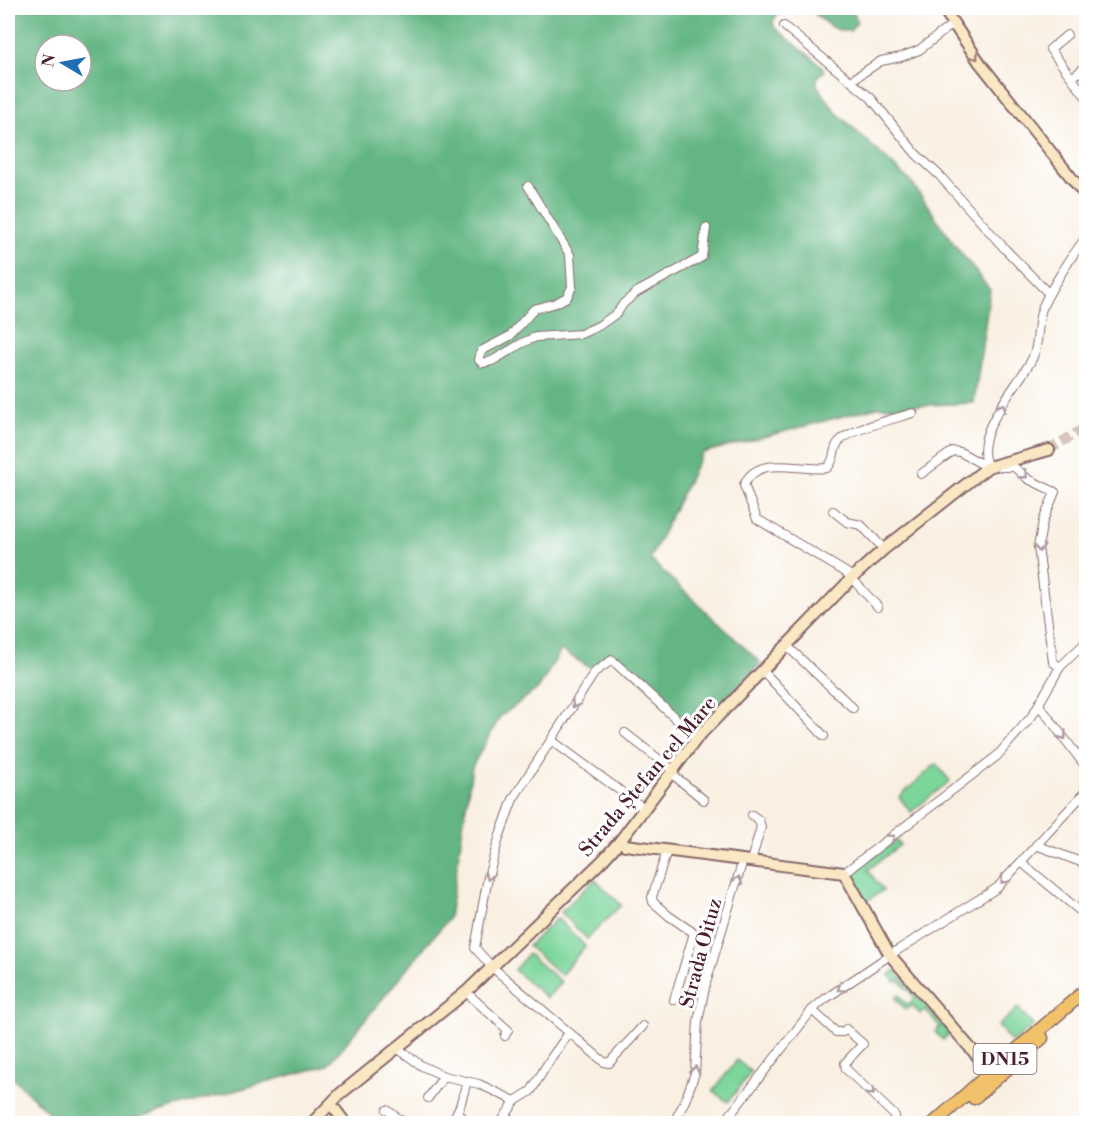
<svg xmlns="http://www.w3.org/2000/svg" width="1094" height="1131" font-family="'Libre Bodoni',serif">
<rect width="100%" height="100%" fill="#fff"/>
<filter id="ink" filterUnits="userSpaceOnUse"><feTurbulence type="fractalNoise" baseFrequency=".0167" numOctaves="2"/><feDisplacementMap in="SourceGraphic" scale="12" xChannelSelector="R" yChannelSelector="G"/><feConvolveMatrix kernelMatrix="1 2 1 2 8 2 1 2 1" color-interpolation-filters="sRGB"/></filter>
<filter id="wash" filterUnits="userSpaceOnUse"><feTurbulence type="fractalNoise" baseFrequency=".008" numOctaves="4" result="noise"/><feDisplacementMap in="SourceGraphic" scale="24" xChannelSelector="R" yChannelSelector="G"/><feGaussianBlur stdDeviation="1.35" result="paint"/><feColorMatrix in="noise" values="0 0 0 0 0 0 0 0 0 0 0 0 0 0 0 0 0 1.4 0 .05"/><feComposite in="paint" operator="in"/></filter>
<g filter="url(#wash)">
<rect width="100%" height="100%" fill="#f9f0e2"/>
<g fill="#7bd59b" stroke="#627a63" stroke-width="1.5">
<polygon points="936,764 950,781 911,812 899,797"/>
<polygon points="896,840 900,845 868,870 883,890 866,902 851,876 852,874"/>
<polygon points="595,879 621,905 587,939 561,912"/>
<polygon points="557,918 585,946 561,975 528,946"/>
<polygon points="528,954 561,982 547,998 514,970"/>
<polygon points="895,970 950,1033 943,1040 935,1032 940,1027 925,1010 920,1014 912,1005 906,1010 895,998 899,995 907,1005 915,998 899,980 896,982 890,975"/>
<polygon points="1018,1008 1033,1026 1012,1043 998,1026"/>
<polygon points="737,1060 751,1072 728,1102 713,1091"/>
</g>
<path fill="#64b683" stroke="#576a57" stroke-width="1.5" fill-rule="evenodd" d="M8,8H849L855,15L857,22L850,31C827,31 825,19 808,9L778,14L773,21L774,27L822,66L824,71L817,78V85L835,111L912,183L954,244L990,290L974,403L878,407L702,453L650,559L761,663L697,731L613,654L592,669L561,650L539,688L500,717L472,767L449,918L328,1065L114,1124L59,1123L8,1073ZM45,45H81V81H45Z"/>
</g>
<g filter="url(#ink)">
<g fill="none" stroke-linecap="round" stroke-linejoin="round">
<polyline stroke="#d6c6bd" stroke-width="10" stroke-dasharray="10 5" stroke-linecap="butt" points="1049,450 1086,427"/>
<defs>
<g id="street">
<polyline points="784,26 871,98 916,154 939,175 1006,250 1049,294"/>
<polyline points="1067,35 1050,49 1086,97"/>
<polyline points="855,78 881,61 901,57 919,50 953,24"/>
<polyline points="1072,78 1086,66"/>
<polyline points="528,186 570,255 572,287 567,297 556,303 534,309 510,336 481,351 479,360 482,363 492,361 524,342 536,337 581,334 600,325 617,313 624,303 637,292 702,257 706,228"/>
<path d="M988,467C970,434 1019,386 1033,357C1039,343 1037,326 1041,312C1044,298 1076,249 1086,238"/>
<polyline points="1001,467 1014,467 1028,479 1055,492 1043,521 1038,547 1053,662 1060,667"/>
<polyline points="921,474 953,451 960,452 980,463 985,461"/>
<polyline points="833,511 847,522 861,525 884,549"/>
<path d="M878,607L847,573L757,519L744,485C758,453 801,472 827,468C836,460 832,451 838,443C846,430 897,418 913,413"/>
<polyline points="787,646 853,708"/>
<polyline points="763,671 824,736"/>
<polyline points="1039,705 1086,767"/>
<polyline points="625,733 674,771"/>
<polyline points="551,740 645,809"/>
<polyline points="672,774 704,800"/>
<polyline points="1036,845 1086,864"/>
<polyline points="667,851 652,897 653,902 669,916 694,933 674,1000"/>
<polyline points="751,861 761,827 759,820 752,815"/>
<polyline points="1021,862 1086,916"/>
<polyline points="844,873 997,756 1032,716 1060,667 1086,642"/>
<polyline points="466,992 508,1030 505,1036"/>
<polyline points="812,1010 836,1032 843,1032 846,1029 863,1044 845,1063 846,1069 895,1116 893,1124"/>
<polyline points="643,1026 609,1063 604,1062 492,967 475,948 488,877 499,838 513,799 595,672 612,660 697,738"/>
<polyline points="397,1048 422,1066 444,1076 479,1084 515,1101 531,1091 551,1058 569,1033"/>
<polyline points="428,1098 444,1076"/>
<polyline points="387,1110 406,1124"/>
<polyline points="457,1113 466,1120"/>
<polyline points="451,1124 460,1106 467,1081"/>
<polyline points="500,1124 515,1101"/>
<polyline points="673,1124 685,1101 695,1073 698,1021 706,983 743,860"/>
<polyline points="723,1124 812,1010 825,999 893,953 997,888 1086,791"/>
<polyline points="1084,1124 1086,1122"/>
</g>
<g id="secondary">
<polyline points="943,8 980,63 1086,196"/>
<polyline points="620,841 625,845 844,873 890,955 991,1072"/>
<polyline points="331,1104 346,1124"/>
<polyline points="311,1124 340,1094 466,992 603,860 620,841 697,738 852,578 884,549 988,467 1049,450"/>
</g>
<g id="primary">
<polyline points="974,1098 1042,1038"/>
<polyline points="933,1124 991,1072 1086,990"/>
</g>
</defs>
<use href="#street" stroke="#87686b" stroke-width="10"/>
<use href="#secondary" stroke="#87686b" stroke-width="14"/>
<use href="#primary" stroke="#87686b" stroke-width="15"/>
<use href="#street" stroke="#fff" stroke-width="8"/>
<use href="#secondary" stroke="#fae7c3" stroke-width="10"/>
<use href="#primary" stroke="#f2c26a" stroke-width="12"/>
</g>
<defs><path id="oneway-chevron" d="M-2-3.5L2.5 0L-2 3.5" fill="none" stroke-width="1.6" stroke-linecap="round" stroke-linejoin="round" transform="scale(1.5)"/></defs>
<use stroke="#a28377" href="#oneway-chevron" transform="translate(975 56) rotate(55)"/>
<g stroke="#ae9aa0">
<use href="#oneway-chevron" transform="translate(1002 407) rotate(-58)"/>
<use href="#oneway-chevron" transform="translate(1024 475) rotate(39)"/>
<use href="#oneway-chevron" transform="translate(1039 548) rotate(89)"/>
<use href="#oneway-chevron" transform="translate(575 704) rotate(123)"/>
<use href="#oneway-chevron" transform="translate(1063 736) rotate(53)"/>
<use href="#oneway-chevron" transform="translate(891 838) rotate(-37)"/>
<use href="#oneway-chevron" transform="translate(489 876) rotate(103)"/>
<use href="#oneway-chevron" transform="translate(738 880) rotate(-73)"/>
<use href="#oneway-chevron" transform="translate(1004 880) rotate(133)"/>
<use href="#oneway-chevron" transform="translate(841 988) rotate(146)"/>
<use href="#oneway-chevron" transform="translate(695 1070) rotate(-79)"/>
<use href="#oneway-chevron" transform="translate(871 1092) rotate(43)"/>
</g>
</g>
<g text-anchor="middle" stroke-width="6" stroke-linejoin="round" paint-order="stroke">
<rect fill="#fff" stroke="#80626b" stroke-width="1.5" x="973.5" y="1044" width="63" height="30" rx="4.5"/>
<g font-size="18" font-weight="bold" fill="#4a1f2b">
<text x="1005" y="1065">DN15</text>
</g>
<g font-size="20" fill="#4a1f2b" stroke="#fff">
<text transform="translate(647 776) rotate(-50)" y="7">Strada Ștefan cel Mare</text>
<text transform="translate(700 953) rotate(-75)" y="7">Strada Oituz</text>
</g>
</g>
<rect width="1094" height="1131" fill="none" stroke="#fff" stroke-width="30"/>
<g transform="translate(63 63) rotate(280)"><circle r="28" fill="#ffffff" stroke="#b7a5aa" stroke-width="1.5"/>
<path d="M0-4.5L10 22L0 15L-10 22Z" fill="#1f6fb2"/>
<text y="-9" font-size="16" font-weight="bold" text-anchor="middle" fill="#4a1f2b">N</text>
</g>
</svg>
